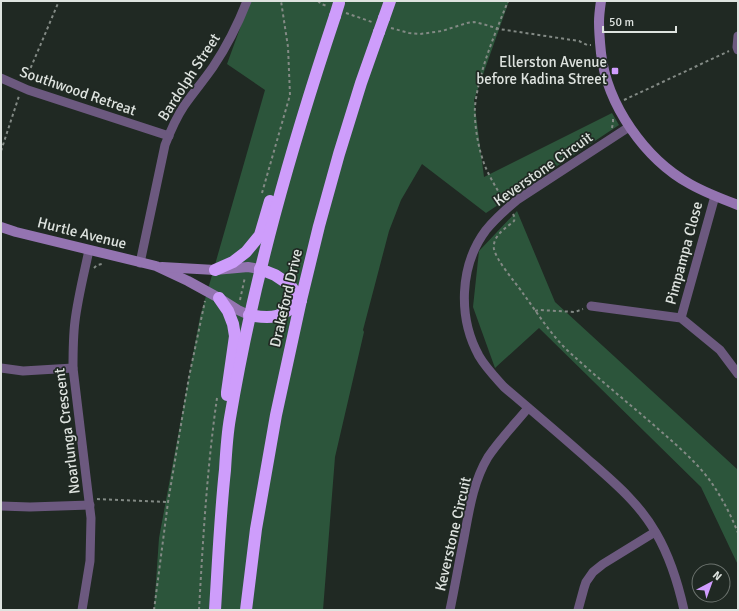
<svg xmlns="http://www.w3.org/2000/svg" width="739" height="611" font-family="Signika,sans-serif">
<rect width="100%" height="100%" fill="#202923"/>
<g fill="#2c553b">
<polygon points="250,1 509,1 474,100 484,177 612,113 619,125 486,213 422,164 401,200 389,231 363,330 364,332 335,457 323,610 154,610 159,538 200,317 265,90 227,64"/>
<polygon points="517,211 555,302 737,469 738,472 738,565 701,487 539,328 495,368 473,307 479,251"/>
</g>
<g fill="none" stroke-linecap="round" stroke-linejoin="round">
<g stroke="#838a85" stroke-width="2" stroke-dasharray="3 3" stroke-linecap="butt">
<polyline points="318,1 321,4 327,6"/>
<polyline points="346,13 372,22"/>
<polyline points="391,28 409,33 420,34 442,31 467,23 474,22 483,24 499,29 579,41 587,45 591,45"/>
<polyline points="26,79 59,1"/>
<polyline points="624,100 729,51"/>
<polyline points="612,128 613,122 613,119"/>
<polyline points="1,151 19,96"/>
<polyline points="262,193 290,95 288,47 281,1"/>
<path d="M504,201C497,189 490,178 485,166C478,148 474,124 475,106C479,70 495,34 508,1"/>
<path d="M513,214L515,218L514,221C506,228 492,236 494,249C496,260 515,282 522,292C536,311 549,332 566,349C595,376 626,401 656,427C675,444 696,461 711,482C722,498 731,515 738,533"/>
<polyline points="94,268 97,265 102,264"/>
<polyline points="240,300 245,277"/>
<polyline points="535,311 539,310 575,312 583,309"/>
<polyline points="97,499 168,502"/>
<polyline points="154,610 168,502 189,377 205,301"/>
<path d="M199,610C203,539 207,468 217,398"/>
</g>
<g stroke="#6c597f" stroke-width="9">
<polyline points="738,36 737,47 738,50"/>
<polyline points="1,78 28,90 169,136"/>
<path d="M629,127L517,200C505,210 495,219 486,230C459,266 458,318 479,356C486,368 495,377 504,387C531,410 557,432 583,455C610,479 638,501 656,533C670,557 678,583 684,610"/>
<path d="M140,263L165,145C170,132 176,118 184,106C193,93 204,80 213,67C227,46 238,24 247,1"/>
<polyline points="591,306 681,318 720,350 738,374"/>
<polyline points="681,318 715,196"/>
<polyline points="1,368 23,371 73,368"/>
<polyline points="1,506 30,507 90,505"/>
<path d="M82,610L90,561L91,518L73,368C73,353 73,337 75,321C78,297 84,274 89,250"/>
<path d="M450,610C455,586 459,562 464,538C469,511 473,482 488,457C500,439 515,424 528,408"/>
<polyline points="578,610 584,588 586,582 593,572 603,564 655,532"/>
</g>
<g stroke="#9474b1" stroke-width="10">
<path d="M601,1C600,8 599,15 599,22C599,32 600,43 601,53C607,105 645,159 690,184C706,193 722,199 738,205"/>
<polyline points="1,227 16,232 156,266 188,281 219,298 238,310 249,315"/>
<polyline points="162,267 215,270 248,267 260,269"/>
</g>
<g stroke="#ce9dfb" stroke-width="12">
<polyline points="384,18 390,1"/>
<polyline points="260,269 275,275 290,285 301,300"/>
<polyline points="215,270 233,262 246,252 260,235 270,201"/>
<polyline points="219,298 228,311 233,324 235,336 227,392 227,395"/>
<path d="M249,315C274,320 282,317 301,300"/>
<path d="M215,610C218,563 220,516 225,470C226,453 227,435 230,418C253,280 291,148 335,16"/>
<polyline points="246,610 256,529 276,415 301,300 319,226 339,154 361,83 379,32"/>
</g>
<g stroke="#ce9dfb" stroke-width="12">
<polyline points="335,16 339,3"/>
<polyline points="379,32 384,18"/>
</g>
</g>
<rect fill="#d09dfe" stroke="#202923" stroke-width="1.5" x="611" y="67" width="8" height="8" rx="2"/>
<g text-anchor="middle" stroke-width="3.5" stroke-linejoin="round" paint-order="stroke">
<g font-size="15" fill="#dee3df" stroke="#202923" text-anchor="end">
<text x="607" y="67">Ellerston Avenue<tspan x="607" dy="17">before Kadina Street</tspan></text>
</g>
<g font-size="15" fill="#dee3df" stroke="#202923">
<text transform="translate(189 77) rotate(-57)" y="5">Bardolph Street</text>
<text transform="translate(78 91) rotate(19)" y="5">Southwood Retreat</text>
<text transform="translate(543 169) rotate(-35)" y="5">Keverstone Circuit</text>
<text transform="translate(82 233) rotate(14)" y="5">Hurtle Avenue</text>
<text transform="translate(684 253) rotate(-75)" y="5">Pimpampa Close</text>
<text transform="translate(286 298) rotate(-77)" y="5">Drakeford Drive</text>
<text transform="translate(67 431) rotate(-97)" y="5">Noarlunga Crescent</text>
<text transform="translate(453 534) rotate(-77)" y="5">Keverstone Circuit</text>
</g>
</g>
<rect width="739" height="611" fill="none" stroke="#dee3df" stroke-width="4"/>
<g transform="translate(711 583) rotate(41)"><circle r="19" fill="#202923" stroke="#6c736e"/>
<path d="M0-3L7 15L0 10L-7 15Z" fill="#d09dfe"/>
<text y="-6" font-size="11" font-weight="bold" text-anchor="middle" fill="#dee3df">N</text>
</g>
<path d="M603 26v6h73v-6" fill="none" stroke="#dee3df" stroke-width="2"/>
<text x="609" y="26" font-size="12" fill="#dee3df" stroke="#202923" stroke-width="3" paint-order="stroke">50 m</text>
</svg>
